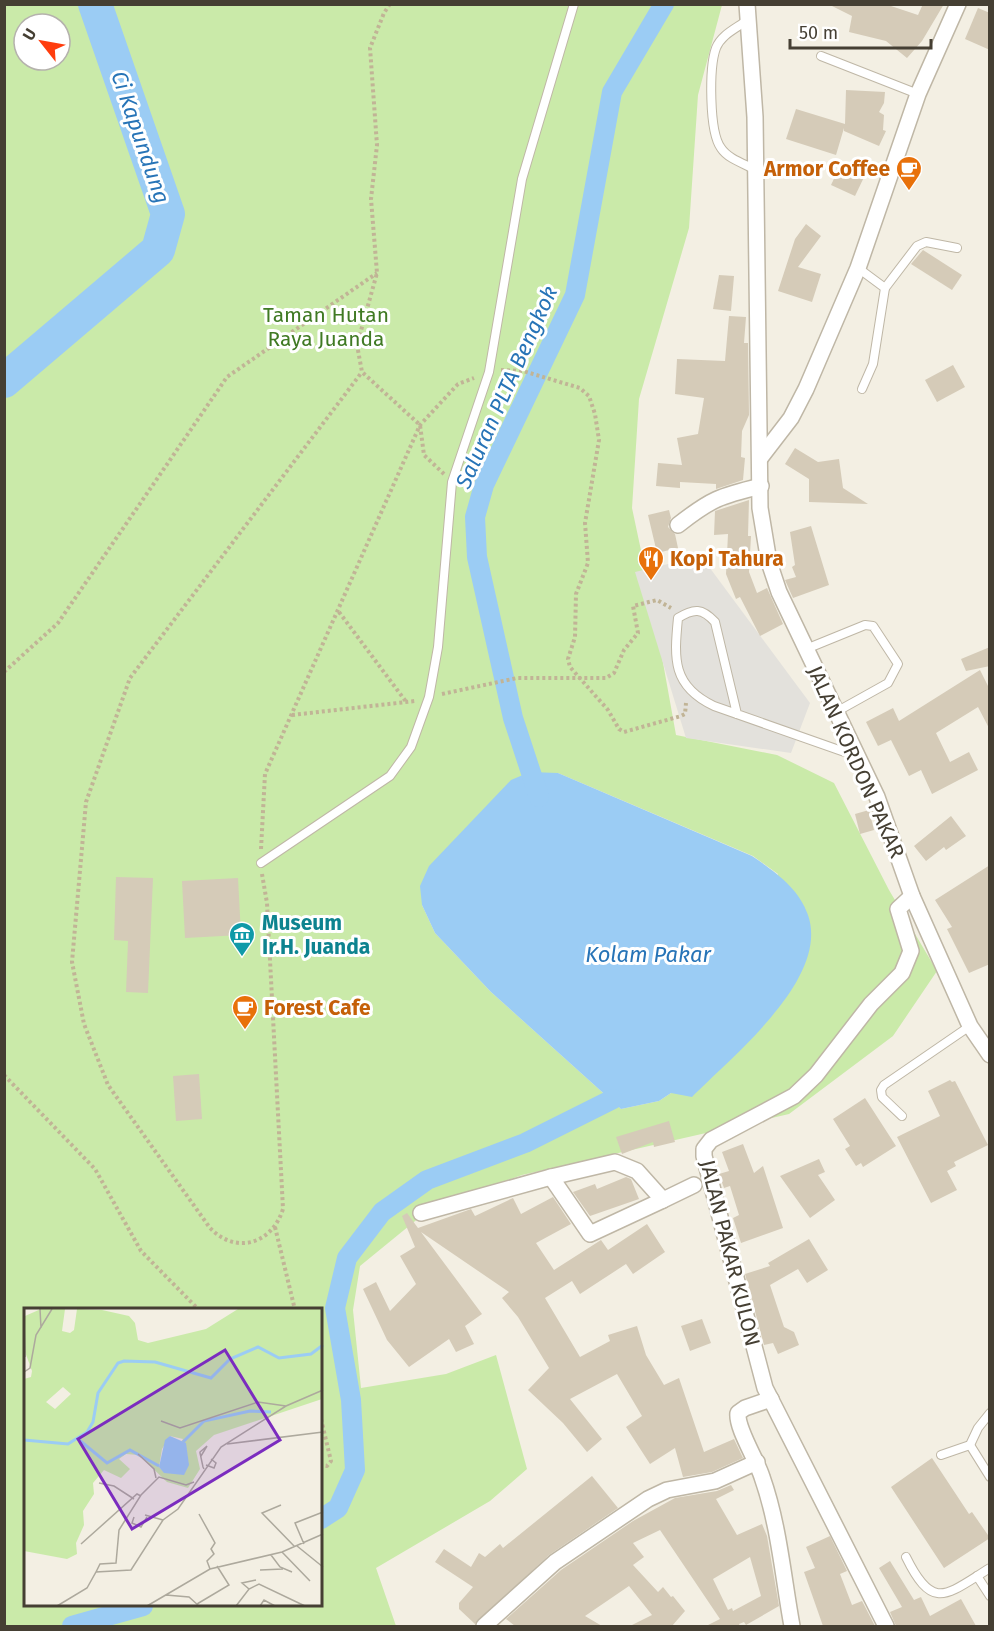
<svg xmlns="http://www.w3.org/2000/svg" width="994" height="1631" font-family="'Fira Sans',sans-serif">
<rect width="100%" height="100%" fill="#f3efe3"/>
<path fill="#caeaa9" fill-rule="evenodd" d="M5,5H722L698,95L689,228L639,399L632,508L653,607L676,735L777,755L834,783L889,890L937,971L893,1036L789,1114L522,1175L431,1208L360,1266L353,1310L361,1388L446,1374L496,1355L527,1469L490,1501L376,1568L396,1626H5ZM24,24H60V60H24ZM558,773L753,856L778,874L671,1093L659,1101L621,1109L491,992L435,933L422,905ZM26,1310H321V1606H26Z"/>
<polygon fill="#e3e1dc" points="701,556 810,703 791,753 686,738 635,572"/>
<path fill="#9bccf4" d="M530,772L558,773L752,856C774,871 799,888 808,915C830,979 732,1056 692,1097L671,1093L659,1101L621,1109L491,992L435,933L422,905L420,886L429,866L511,780Z"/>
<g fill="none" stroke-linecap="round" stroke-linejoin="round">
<g stroke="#9bccf4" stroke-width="20">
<polyline points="539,797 513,718 477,557 475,517 484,485 575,295 612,92 664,4"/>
<polyline points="321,1519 338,1508 355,1470 351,1400 335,1308 347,1258 382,1212 427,1180 525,1143 613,1099"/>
<polyline points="72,1626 143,1606"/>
</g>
<polyline stroke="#9bccf4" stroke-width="34" points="4,381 158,250 168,214 95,4"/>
</g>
<g fill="#d5cbb8" fill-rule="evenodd">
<polygon points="828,4 885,4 918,15 923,4 944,4 922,41 907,58 886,41 849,32 852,16"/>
<polygon points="978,8 990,13 990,50 965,39"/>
<polygon points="846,90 885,92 884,103 879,112 884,115 883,130 886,131 879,146 844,131 844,128 836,155 786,139 796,109 845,124"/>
<polygon points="842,162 866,173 855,196 831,185"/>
<polygon points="806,224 821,236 798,267 821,274 812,302 778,291 795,239"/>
<polygon points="923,250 962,275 952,290 911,264"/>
<polygon points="719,275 734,276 731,311 713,309"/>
<polygon points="729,316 746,317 744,343 748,343 749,415 742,431 741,457 745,458 743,480 716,489 716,484 680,482 680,488 656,486 658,463 682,465 677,438 698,434 704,398 675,394 677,359 725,361"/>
<polygon points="953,365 965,387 937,402 925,380"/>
<polygon points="795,448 818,462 839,459 843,488 868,504 809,502 809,479 785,464"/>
<polygon points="749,500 748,536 751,536 749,572 757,593 767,588 783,624 760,636 740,597 736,599 726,574 728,534 714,535 715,511"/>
<polygon points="669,510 671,518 668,527 675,534 678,548 657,553 648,515"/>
<polygon points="811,526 829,585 793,598 785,580 796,577 792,567 795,565 790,532"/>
<polygon points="990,647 990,666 966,671 961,659"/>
<polygon points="980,670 990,690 990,730 978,707 936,733 950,762 969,752 978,770 932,794 921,770 909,776 891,740 878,746 866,722 893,708 899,721"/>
<polygon points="869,810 874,830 860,834 855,814"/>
<polygon points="951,816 966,836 946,850 944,847 926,861 914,846"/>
<polygon points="990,865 990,964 969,973 947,929 952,927 935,900"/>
<polygon points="116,877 153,878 148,993 126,992 128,941 114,940"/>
<polygon points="238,878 241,935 185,938 182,881"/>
<polygon points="199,1074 202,1119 176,1121 173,1076"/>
<polygon points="950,1080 952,1082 955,1081 988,1145 954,1162 956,1166 947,1171 957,1190 931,1203 897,1137 940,1116 928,1091"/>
<polygon points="865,1098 896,1146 863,1167 861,1163 856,1166 845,1149 850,1146 833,1119"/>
<polygon points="669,1121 675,1142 654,1147 653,1142 622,1154 616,1137"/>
<polygon points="743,1144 754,1173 763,1166 783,1228 741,1243 733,1218 739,1215 730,1186 724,1188 719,1174 729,1171 722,1152"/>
<polygon points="819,1159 825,1172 818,1175 835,1200 810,1218 780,1176"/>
<polygon points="626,1177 631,1179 639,1199 590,1216 573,1192 595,1184 597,1189"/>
<polygon points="553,1197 571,1224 536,1243 554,1270 601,1240 608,1250 647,1224 665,1252 633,1274 626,1264 580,1294 572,1281 545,1298 580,1357 610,1341 608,1335 637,1326 646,1355 664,1385 679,1378 704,1452 734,1439 743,1458 712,1472 683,1477 675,1448 650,1464 626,1427 642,1416 617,1374 570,1399 602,1439 587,1452 563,1423 528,1390 549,1368 518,1317 502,1298 509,1292 421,1232 482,1314 465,1326 474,1344 456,1352 449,1339 409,1367 387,1340 363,1289 376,1282 390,1311 416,1284 400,1256 415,1247 402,1216 407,1213 418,1228 471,1209 475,1216 513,1198 521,1214"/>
<polygon points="809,1239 828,1270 807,1283 798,1269 770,1285 784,1327 794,1332 799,1345 778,1354 773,1343 764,1345 745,1274 770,1266 768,1263"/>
<polygon points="702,1319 711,1343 690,1351 681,1326"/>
<polygon points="932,1458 969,1514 972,1512 990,1538 944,1568 891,1487"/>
<polygon points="592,1476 618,1508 549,1555 475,1624 459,1609 459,1603 473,1587 435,1562 444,1549 471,1567 479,1553 485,1557 500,1544 503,1548"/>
<path d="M731,1485L734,1490L716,1499L737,1535L762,1524L767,1536L779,1606L746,1625L744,1622L739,1624L740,1626H706L720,1619L660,1530L633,1543L644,1557L633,1565L658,1592L663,1587L671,1597L673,1596L685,1611L672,1626H630L652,1615L629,1586L585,1616L602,1626H515L506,1619L561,1570L633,1521L675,1498L717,1491ZM750,1557L761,1596L733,1611L732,1608L728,1610L713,1579Z"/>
<polygon points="830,1536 847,1571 840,1574 852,1605 862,1601 875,1626 823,1626 804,1572 815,1568 806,1547"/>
<polygon points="890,1561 914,1600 921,1597 930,1616 961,1599 976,1626 896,1626 890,1612 902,1607 879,1568"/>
</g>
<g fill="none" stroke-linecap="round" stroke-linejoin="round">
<defs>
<g id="lane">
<path d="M746,21C735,29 721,35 716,48C709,67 709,132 721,148C728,159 745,164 756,170"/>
<polyline points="821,56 918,94"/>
<polyline points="858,268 885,288 873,364 862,389"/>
<polyline points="885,288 917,246 926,242 957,248"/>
<polyline points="806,649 865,625 873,626 898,664 888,683 836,712"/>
<path d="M737,714L715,622C702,608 694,608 678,618C674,659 672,686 714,706L856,756"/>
<polyline points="261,863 390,776 411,747 429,697 438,647 452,482 489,372 522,179 574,4"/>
<polyline points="902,1116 882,1097 881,1090 884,1085 970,1026"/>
<polyline points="970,1445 990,1477"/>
<polyline points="941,1455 970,1445 978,1428 990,1413"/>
<path d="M906,1557C933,1612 946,1595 990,1568"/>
<polyline points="977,1576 990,1596"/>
</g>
<g id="street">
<polyline points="747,4 755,117 760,508 769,562 779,592 877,797 912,896 970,1026 990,1055"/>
<polyline points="761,457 791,418 806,389 858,268 918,94 958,4"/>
<path d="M678,525C711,499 720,496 761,486"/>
<polyline points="551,1177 590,1234 663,1200"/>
<polyline points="421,1213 551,1177 615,1162 637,1171 663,1200 694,1185"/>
<path d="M771,1399L745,1408L738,1413C736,1428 757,1460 762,1477C779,1525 783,1577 792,1626"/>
<polyline points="484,1626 555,1562 648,1499 667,1490 715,1481 757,1462"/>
<polyline points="886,1626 765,1388 704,1156 704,1149 711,1140 794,1096 816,1075 871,1004 902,973 911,951 898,909 912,896"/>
</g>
</defs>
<use href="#lane" stroke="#bfb7a6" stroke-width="10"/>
<use href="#street" stroke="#bfb7a6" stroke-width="18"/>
<g stroke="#c1b496" stroke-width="4" stroke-dasharray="3 3" stroke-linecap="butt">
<polyline points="390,4 384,13 370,48 377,145 371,199 377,273 357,345 362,372 420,425 424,455 444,474"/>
<polyline points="501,370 523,371 580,388 589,396 595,414 599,440 585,523 588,563 576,594 575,637 568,659 570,667 608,710 619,729 624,732 681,716 685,714 686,703"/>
<polyline points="339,612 407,703"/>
<polyline points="4,672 58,623 227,377 377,273"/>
<polyline points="442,694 517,678 606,678 614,673 624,650 638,633 633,606 657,600 671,608"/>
<polyline points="292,715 415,701"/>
<polyline points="261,849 265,774 420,425 458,384 474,378"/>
<path d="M262,874L267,903L283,1209C272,1244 236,1255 210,1228L108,1085L84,1024L72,962L86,802L130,678L362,372"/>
<polyline points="4,1075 95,1169 141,1251 199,1310"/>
<polyline points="275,1227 295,1310"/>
<polyline points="321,1419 331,1461 327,1466 321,1465"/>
</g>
<use href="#lane" stroke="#fff" stroke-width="8"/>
<use href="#street" stroke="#fff" stroke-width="15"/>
</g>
<defs>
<symbol id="cafe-pin" viewBox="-11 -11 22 30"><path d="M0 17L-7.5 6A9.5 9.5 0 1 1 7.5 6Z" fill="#e8710a" stroke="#fff"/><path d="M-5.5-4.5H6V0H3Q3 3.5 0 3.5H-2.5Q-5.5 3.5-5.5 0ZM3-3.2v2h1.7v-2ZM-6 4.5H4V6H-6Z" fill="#fff"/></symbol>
<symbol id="restaurant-pin" viewBox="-11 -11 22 30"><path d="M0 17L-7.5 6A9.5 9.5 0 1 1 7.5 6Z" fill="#e8710a" stroke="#fff"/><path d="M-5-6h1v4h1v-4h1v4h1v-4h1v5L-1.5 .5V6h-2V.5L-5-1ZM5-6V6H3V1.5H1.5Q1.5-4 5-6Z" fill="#fff"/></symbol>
<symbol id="museum-pin" viewBox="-11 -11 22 30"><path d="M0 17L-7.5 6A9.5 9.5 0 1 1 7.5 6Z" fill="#0f9aa8" stroke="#fff"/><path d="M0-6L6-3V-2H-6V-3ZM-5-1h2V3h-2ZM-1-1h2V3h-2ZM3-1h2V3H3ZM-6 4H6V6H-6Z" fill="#fff"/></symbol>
</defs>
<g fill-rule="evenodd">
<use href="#cafe-pin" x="894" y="154" width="30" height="40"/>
<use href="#restaurant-pin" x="636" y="544" width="30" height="40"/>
<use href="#museum-pin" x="227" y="920" width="30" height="40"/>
<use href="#cafe-pin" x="230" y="993" width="30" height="40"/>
</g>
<g text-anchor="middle" stroke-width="6" stroke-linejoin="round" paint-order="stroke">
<g font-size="21" font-weight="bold" fill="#c56008" stroke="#fff" text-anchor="start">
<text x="890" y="176" text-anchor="end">Armor Coffee</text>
<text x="670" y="566">Kopi Tahura</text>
<text x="264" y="1015">Forest Cafe</text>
</g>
<g font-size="21" fill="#407a24" stroke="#fff">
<text x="326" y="322">Taman Hutan<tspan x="326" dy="24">Raya Juanda</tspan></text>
</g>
<g font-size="21" fill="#453f33" stroke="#fff">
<text transform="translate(856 762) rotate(66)" y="7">JALAN KORDON PAKAR</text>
<text transform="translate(730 1253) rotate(76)" y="7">JALAN PAKAR KULON</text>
</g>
<g font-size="21" font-weight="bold" fill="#0d838f" stroke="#fff" text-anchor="start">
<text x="262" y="930">Museum<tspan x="262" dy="24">Ir.H. Juanda</tspan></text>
</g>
<g font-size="22" font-style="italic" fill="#2774b7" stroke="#fff">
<text transform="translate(141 137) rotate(71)" y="8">Ci Kapundung</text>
<text transform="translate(506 387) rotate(-66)" y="8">Saluran PLTA Bengkok</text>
<text x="648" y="962">Kolam Pakar</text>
</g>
</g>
<g transform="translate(24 1308)">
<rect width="298" height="298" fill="#f3efe3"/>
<path d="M41,1L38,23L46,25L50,22L53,1L78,2L105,8L111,15L114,32L124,35L182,21L214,1H298V91L190,127L172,143L176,161L164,180L143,174L115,147L102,146L95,151L106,161L97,170L80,162L69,175L70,186L59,203L60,217L52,235L53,246L43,251L0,243V71L7,69L8,63L0,41L1,8L17,1ZM39,79L47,86L31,101L22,94ZM146,128L159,131L139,163L135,159L138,141Z" fill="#caeaa9" fill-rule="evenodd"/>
<path d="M146,128L162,135L165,157L160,167L140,165L135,159L141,132Z" fill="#9bccf4"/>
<path fill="none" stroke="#9bccf4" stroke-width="3" d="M54,131L83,155L106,142L135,158M0,132L44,136L63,124L69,114L74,85L94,55L100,53L131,54L187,70L206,51L234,39L255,50L287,46L299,37M159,134L180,113L226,103L247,104"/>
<path fill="none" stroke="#ada99d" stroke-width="1.5" d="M16,1L17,20M0,14L1,49M0,64L6,60L12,27L28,1M137,113L156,120L234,94L262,98M203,136L299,124M114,146L130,161L132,170M177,148L183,138L176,144V145L179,159L180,161M182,157L190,160L192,155L187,151M75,175L90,178L110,191M257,197L238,205L271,239M175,206L191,235L187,241L190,246L183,253L186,261M121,207L139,212M110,209L108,215L117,219L123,209M57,236L113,186L117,188M280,236L271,215L299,204M273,238L299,259M258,244L286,273M247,247L256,259L268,264M236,262L259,261M72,264L76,256L92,255L95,222L117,187L135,169L162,177L170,174M225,281L218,275L232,272M142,287L165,289L175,298M173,296L205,277L193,258M33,298L63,280L72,264L107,262L139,212L154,201L197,139L262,98L299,82M81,298H107M123,298L186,261L258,244L299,226M212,298L225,281L235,276L281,298M236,298L240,292L251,298"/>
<path fill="#7b2cbf" fill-opacity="0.15" stroke="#7b2cbf" stroke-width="3" d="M201,42L256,132L108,221L54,131Z"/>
<rect width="298" height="298" fill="none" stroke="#453f33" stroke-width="3"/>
</g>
<rect width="994" height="1631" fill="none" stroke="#453f33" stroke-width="12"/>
<g transform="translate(42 42) rotate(301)"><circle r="28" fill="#ffffff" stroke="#b5b2ad" stroke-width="1.5"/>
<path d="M0-4.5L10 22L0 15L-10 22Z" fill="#ff3d0e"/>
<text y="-9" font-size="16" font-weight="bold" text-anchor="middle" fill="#453f33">U</text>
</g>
<path d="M790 39v9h141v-9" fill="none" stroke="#453f33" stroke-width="3"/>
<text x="799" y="39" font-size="18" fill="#453f33" stroke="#ffffff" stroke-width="4.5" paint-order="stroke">50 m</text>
</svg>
